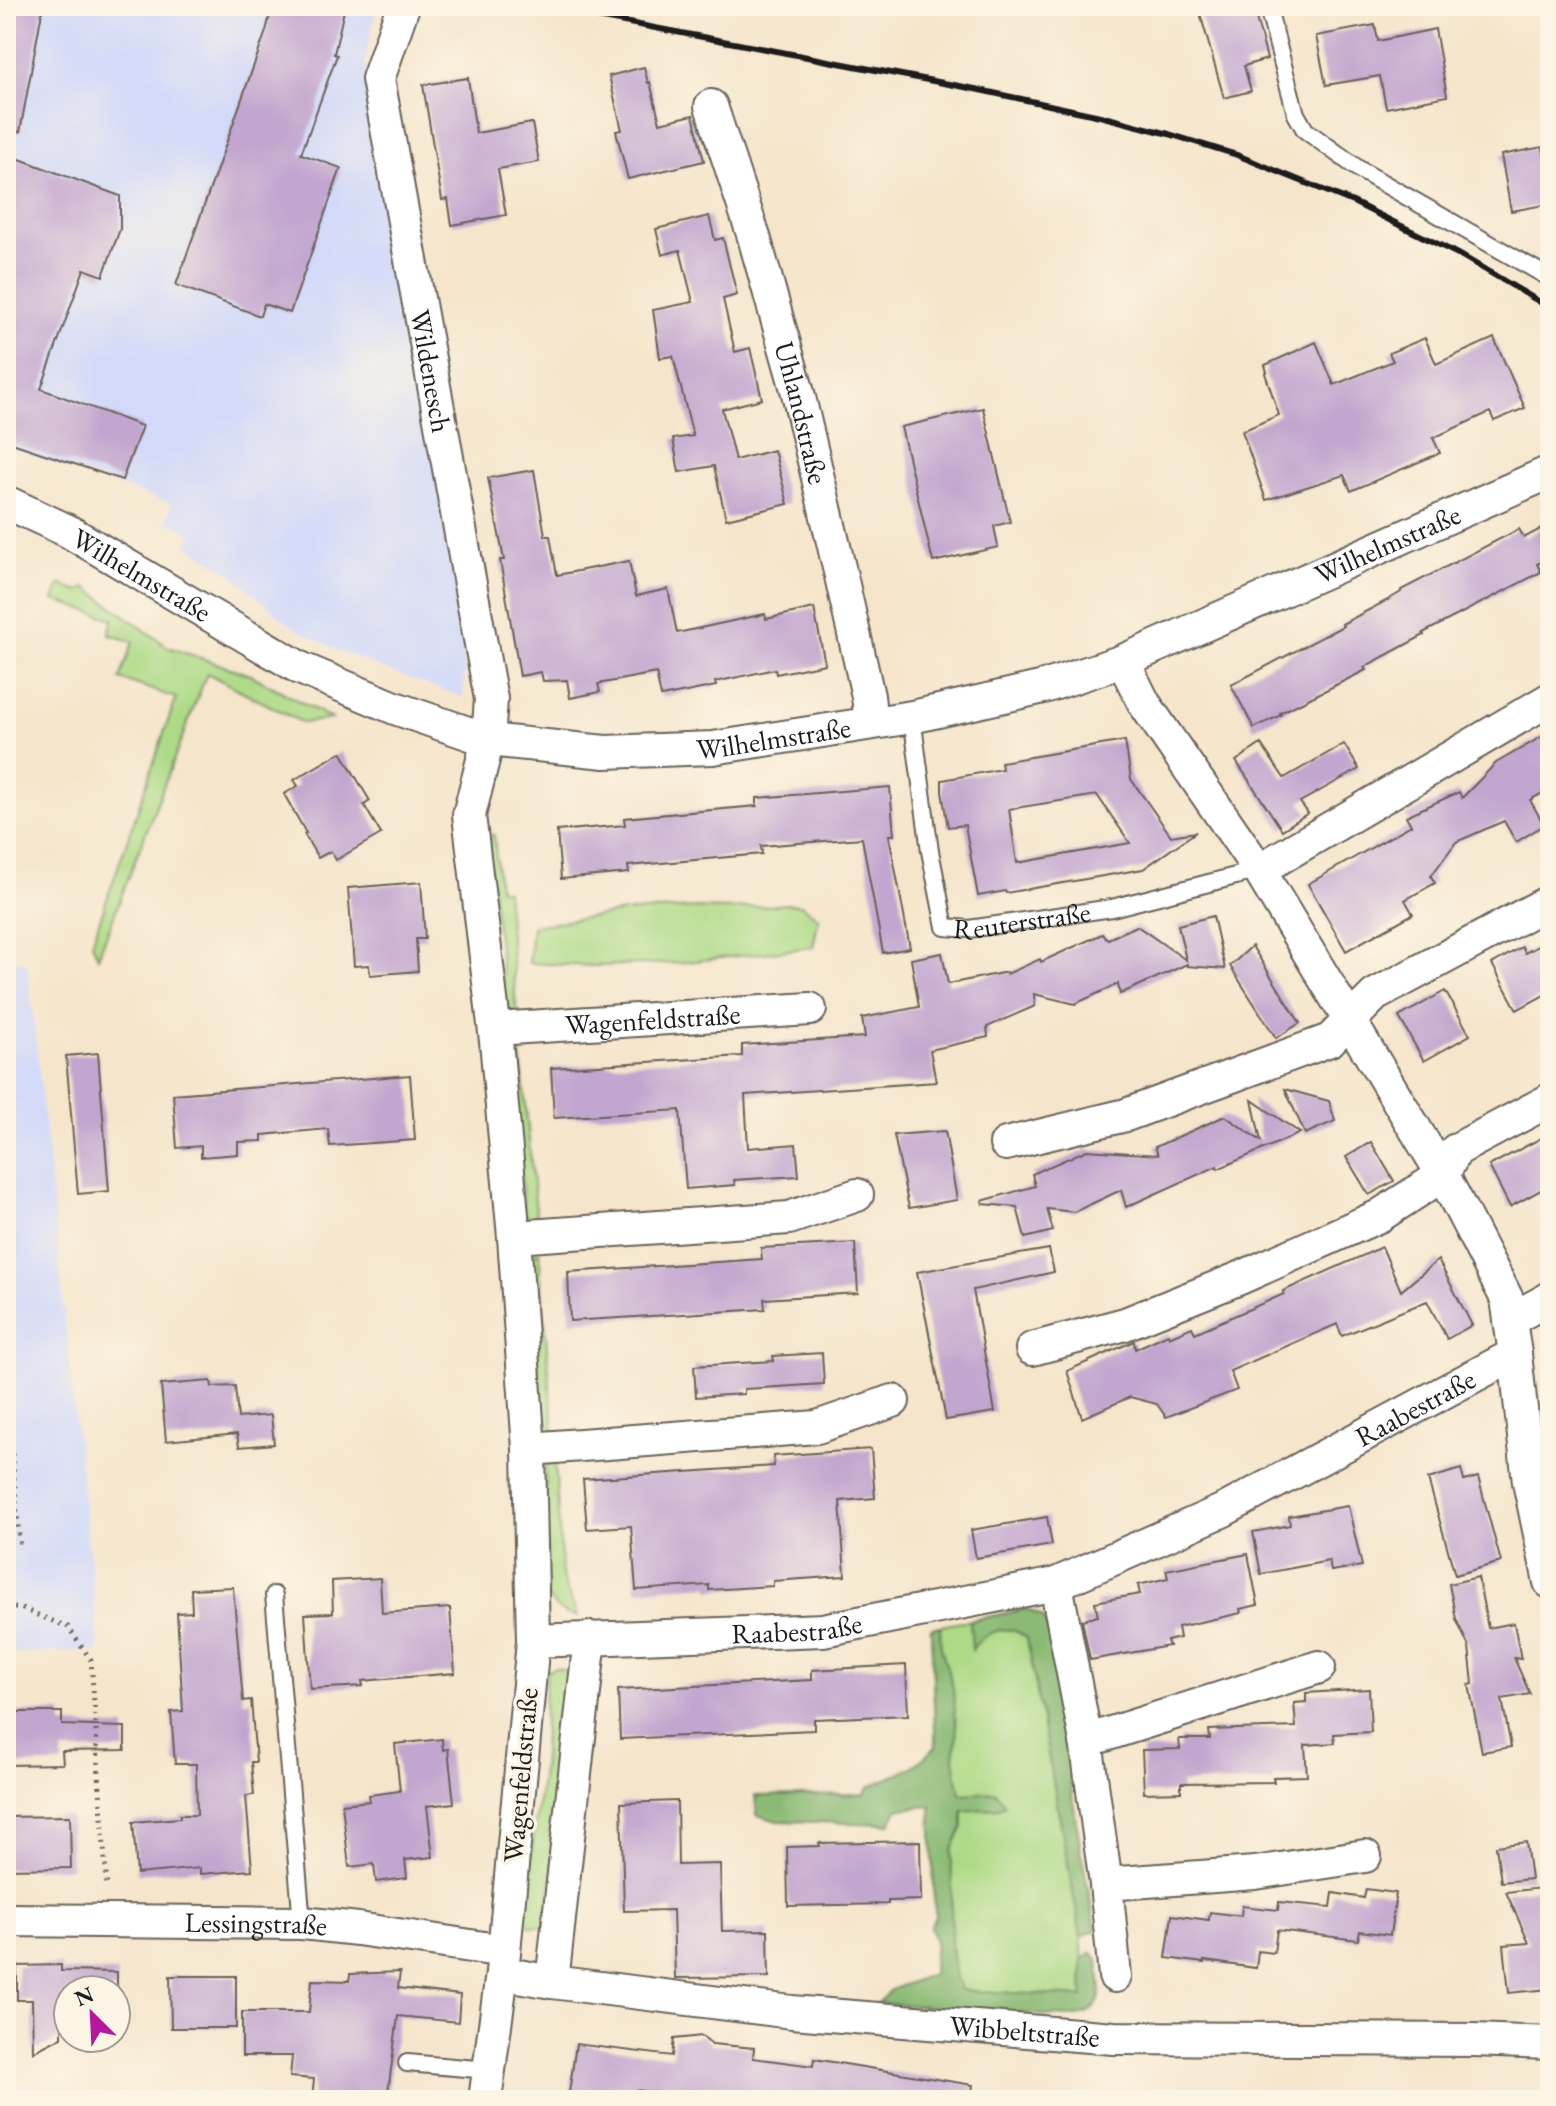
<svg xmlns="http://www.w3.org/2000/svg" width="1556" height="2106" font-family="'EB Garamond',serif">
<rect width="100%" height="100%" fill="#fcf5e5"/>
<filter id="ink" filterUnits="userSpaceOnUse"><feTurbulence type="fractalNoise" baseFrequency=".0125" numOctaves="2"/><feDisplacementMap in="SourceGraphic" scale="16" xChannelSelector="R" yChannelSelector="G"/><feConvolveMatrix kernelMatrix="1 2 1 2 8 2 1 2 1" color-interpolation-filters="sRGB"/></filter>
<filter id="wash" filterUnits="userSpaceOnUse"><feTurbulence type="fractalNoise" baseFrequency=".006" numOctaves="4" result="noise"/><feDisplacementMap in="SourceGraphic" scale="32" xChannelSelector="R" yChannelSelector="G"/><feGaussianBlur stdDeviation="1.8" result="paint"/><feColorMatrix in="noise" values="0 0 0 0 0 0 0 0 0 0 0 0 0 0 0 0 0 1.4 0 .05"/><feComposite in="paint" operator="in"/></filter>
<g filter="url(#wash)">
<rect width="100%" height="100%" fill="#f5e5cb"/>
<g fill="#d2d9f9">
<polygon points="6,6 377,6 365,62 468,611 463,697 399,675 337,650 298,630 280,617 229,572 186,545 192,534 169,521 163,532 172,504 6,446"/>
<polygon points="6,957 28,964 99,1651 6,1653"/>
</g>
<g fill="#aeda87" stroke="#657b52" stroke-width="2">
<polygon points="60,584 79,592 86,587 168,647 251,675 332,719 303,723 207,673 98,957 92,943 176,698 120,679 133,642 109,634 113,619 54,600"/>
<polygon points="486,835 494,835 499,889 506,890 517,1017 511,1015 506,1008"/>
<polygon points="788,904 801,905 819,918 813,947 679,963 595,966 529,963 532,926 625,912 694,908 732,909"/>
<polygon points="520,1047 537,1223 529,1219 524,1212 511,1054"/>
<polygon points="539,1251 554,1434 542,1425 531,1256"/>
<path d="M555,1462L562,1576L577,1616C563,1615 554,1607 547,1596L545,1466L549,1463Z"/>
<polygon points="1027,1609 1082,1942 1083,1997 945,1989 931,1628"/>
<path d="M555,1668L564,1670L567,1677L568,1743L546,1928L522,1925C529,1870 538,1814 543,1758C545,1730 542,1699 547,1671Z"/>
</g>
<g fill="#8aba74" stroke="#536b48" stroke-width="2">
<path d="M1027,1609L1044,1618L1052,1639L1071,1739L1070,1782L1082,1857L1096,1930L1081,1936L1027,1638C1023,1636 1019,1632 1015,1631C998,1626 980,1636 972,1650L970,1621Z"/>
<path d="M940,1626L941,1647L953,1688L957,1736L954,1759L960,1794L996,1792L1005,1805L999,1808L963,1811V1827L952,1849L951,1947L955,1976L961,1990L1083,1997L1082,1960L1092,1953L1098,1959C1101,1990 1108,2015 1068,2017L877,2003L891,1990L932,1974L935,1942L930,1927L935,1917L931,1806L897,1809L890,1824L778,1821L757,1815L755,1796L864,1794L869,1787L913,1767L936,1747L931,1628Z"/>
</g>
<g id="blocks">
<g fill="#c2a6cf" fill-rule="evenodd">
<polygon points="6,6 43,6 20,132 6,131"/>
<polygon points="272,6 345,6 334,54 337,55 301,154 341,168 290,313 264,304 260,316 176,285 266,31"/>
<polygon points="1198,6 1253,6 1267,59 1244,66 1251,91 1224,98"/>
<polygon points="1375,25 1378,41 1435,29 1447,96 1386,108 1380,76 1326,85 1316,36"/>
<polygon points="644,67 648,83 650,82 660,123 693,115 704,161 628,179 616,131 622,130 609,76"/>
<polygon points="468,78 476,133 532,123 539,162 498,169 506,215 452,225 448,199 442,200 423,85"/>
<polygon points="1543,147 1550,186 1550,204 1511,211 1501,155"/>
<polygon points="6,154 120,196 120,229 103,276 84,269 41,389 142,426 122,480 6,441"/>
<polygon points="709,216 715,240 723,238 737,295 723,299 735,352 750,348 762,399 722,409 735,460 774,450 788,504 726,519 714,466 679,472 673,439 693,436 673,356 660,358 653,310 693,302 680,250 662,255 656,229"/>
<polygon points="1425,338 1436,364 1494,338 1525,408 1494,421 1490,412 1433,438 1440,453 1351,491 1344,475 1266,500 1242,431 1279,415 1265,373 1267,372 1265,365 1316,342 1334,385 1393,361 1389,353"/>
<polygon points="983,408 1010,522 994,526 998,547 933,562 901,427"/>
<polygon points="534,470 545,536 550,536 557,575 629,561 636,596 668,589 677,633 765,614 766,619 814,608 825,664 776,674 775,669 715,682 716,686 661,697 656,673 598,684 600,692 570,698 567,680 543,681 541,672 520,676 500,560 504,560 488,478"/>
<polygon points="1550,524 1550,558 1537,564 1541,572 1423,633 1424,635 1364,667 1366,670 1280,713 1281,715 1254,728 1231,685 1343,626 1342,624 1388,600 1401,592 1401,590 1519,529 1524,538"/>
<polygon points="1550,732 1550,789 1530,800 1544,825 1516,842 1504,821 1456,842 1431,876 1435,883 1405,900 1413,914 1346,951 1308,884 1411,825 1406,816 1459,792 1462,798 1496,763"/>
<path d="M1125,741L1131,779L1171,836L1196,832L1143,869L1006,893L1005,891L978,896L965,825L948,827L942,792V780L1002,769L1001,762ZM1097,795L1130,843L1017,863L1009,809Z"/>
<polygon points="1261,744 1284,778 1344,744 1359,769 1300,802 1308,813 1282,830 1236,761"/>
<polygon points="341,752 370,801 364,805 381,834 336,860 331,851 318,858 304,834 306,833 284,794 298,786 294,780"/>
<polygon points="890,787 894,835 889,835 910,948 883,953 862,838 761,846 762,854 628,866 629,873 561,879 557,831 625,825 624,818 757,806 757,798"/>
<polygon points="421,882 425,939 416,939 418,971 370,975 369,965 354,966 348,888"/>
<polygon points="1213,916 1225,969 1187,966 1187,964 1120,994 1118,984 1075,1004 1034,994 1035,1006 987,1027 988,1037 930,1050 936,1082 745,1095 748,1148 796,1144 799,1176 734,1180 735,1185 686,1189 680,1110 554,1118 551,1068 742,1056 742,1045 865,1037 862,1018 919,1007 911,959 942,953 948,984 1007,972 1007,974 1040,959 1041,962 1102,934 1108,939 1137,926 1186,960 1178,925"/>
<polygon points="1550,940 1550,992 1517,1010 1492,964 1522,947 1525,953"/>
<polygon points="1252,946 1300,1023 1276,1038 1230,966"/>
<polygon points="1445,991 1470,1035 1424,1061 1399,1017"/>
<polygon points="98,1053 109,1191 78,1194 66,1056"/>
<polygon points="410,1075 415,1140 330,1146 328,1129 262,1135 262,1141 238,1142 238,1154 201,1157 201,1146 177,1148 173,1094"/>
<polygon points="1285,1089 1329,1101 1335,1121 1305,1134"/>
<polygon points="1252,1100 1300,1133 1218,1169 1217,1166 1126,1207 1121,1190 1074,1212 1047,1209 1053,1231 1025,1238 1017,1207 983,1204 982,1201 1035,1186 1032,1174 1087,1150 1158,1155 1155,1147 1225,1116 1261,1141"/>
<polygon points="945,1131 957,1200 909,1208 894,1135"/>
<polygon points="1541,1138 1550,1155 1550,1185 1510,1207 1489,1166"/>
<polygon points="1371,1142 1394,1181 1369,1195 1346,1157"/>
<polygon points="855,1243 858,1293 764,1299 765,1309 570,1321 568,1272 762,1259 761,1248"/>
<polygon points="1382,1247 1401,1291 1438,1260 1472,1325 1447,1339 1427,1301 1342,1336 1337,1324 1230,1371 1237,1390 1166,1417 1157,1404 1130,1397 1082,1418 1067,1371 1134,1341 1135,1349 1168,1334 1169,1337 1192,1327 1195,1333 1284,1294 1283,1291"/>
<polygon points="1049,1249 1054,1272 973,1290 995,1412 946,1420 917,1272"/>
<polygon points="822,1353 824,1384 744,1389 744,1394 696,1397 694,1366 774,1361 773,1356"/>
<polygon points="211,1381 212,1387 235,1386 238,1418 271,1415 274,1444 239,1447 237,1434 166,1441 161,1385"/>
<polygon points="871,1449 875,1498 840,1501 845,1576 773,1581 773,1586 709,1590 709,1585 636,1590 631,1526 587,1529 583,1479 774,1466 773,1456"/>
<polygon points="1461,1469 1464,1481 1478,1477 1501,1562 1455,1575 1428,1479"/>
<polygon points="1348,1506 1362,1566 1331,1571 1329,1561 1261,1574 1253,1532 1290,1525 1289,1516"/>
<polygon points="1047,1517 1052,1545 976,1558 971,1530"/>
<polygon points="1248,1554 1258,1605 1240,1609 1241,1613 1178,1627 1180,1638 1167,1641 1169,1646 1090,1660 1082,1620 1098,1616 1095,1602 1140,1594 1138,1585 1168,1578 1166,1570"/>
<polygon points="1478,1577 1488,1628 1514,1623 1521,1659 1514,1658 1530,1694 1502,1699 1511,1747 1482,1752 1469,1685 1473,1684 1469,1647 1456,1619 1449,1584"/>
<polygon points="380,1578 382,1613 450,1608 455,1673 362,1681 363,1686 310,1689 305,1614 333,1613 332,1581"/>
<polygon points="233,1587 243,1701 251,1700 256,1762 251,1762 254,1795 246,1796 252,1870 200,1874 200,1868 137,1874 133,1822 180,1818 180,1815 197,1815 196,1764 175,1764 171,1712 183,1711 177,1613 192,1612 191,1589"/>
<polygon points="906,1665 908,1715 814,1719 814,1730 620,1739 618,1690 812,1680 812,1670"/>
<polygon points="1369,1689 1371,1732 1334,1734 1335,1743 1305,1745 1307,1776 1273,1777 1274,1782 1181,1783 1181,1792 1144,1793 1142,1750 1180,1749 1179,1739 1210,1739 1209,1730 1296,1727 1294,1703 1306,1702 1306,1693"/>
<polygon points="6,1712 62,1712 62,1725 125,1727 125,1750 62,1751 63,1764 6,1765"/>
<polygon points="442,1739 443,1750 448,1749 454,1803 427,1806 433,1857 405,1860 407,1878 376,1882 374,1864 349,1867 342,1804 370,1801 369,1795 400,1791 395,1744"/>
<polygon points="677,1801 678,1865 720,1864 722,1931 768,1930 769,1977 675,1978 673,1910 624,1911 621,1803"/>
<polygon points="70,1816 71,1868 6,1869 6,1817"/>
<polygon points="920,1841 921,1900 888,1901 888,1904 788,1906 787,1847 820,1846 819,1843"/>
<polygon points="1526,1842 1531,1879 1501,1882 1496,1846"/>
<polygon points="1550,1887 1550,1990 1548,1986 1548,1989 1509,1993 1504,1945 1529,1943 1506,1892"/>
<polygon points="1366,1889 1396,1893 1390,1935 1360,1931 1358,1940 1277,1930 1274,1953 1258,1951 1256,1968 1204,1961 1204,1963 1166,1958 1172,1915 1209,1920 1210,1912 1241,1916 1242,1906 1278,1910 1279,1902 1331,1907 1333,1893 1364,1898"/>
<polygon points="61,1965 61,1971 117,1972 117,2020 116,1990 68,1990 68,2020 62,2020 62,2037 33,2052 32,2000 17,2000 17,1966"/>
<polygon points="400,1972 398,1988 460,1995 458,2022 398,2016 387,2100 312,2100 314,2079 290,2077 292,2056 242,2056 242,2012 309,2012 312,1980 349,1981 350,1974"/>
<polygon points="170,1976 236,1976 236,2028 171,2028"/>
<polygon points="702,2036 712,2044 754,2048 753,2058 813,2066 814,2059 973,2085 971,2100 715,2100 637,2090 636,2100 625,2100 569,2093 576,2044 672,2056 674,2039"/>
</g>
</g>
</g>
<g filter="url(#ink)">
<use href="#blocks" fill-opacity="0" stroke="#686259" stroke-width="2"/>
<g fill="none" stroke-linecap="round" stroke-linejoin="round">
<defs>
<g id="lane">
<polyline points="1268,8 1296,114 1305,130 1360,170 1550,278"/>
<path id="s1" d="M912,717L930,851L945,927L969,929L1112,908L1259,870"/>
<polyline points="274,1595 302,1923"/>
<polyline points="407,2063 489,2070"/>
</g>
<g id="street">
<path id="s2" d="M403,6L378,79L491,699L488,740L469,815L496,1041L514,1237L529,1449L533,1641L502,1973L485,2100"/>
<path id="s3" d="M711,106L754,237L798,393L841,576L868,696L871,723"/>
<path id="s4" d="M6,502L68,531L300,668L395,708L488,740L605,752L713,748L912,717L1044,687L1123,661L1550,472"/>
<polyline points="1123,661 1144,703 1259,870 1350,1021 1443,1175 1507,1299 1515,1354 1529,1482 1550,1582"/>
<polyline points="1259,870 1550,699"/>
<path id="s5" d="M495,1029L810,1009"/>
<polyline points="1006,1144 1126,1115 1330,1040 1375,995 1550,901"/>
<polyline points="514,1237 789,1218 857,1195"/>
<polyline points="1510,1320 1550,1298"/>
<polyline points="1032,1349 1125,1324 1240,1278 1379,1216 1443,1175 1456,1150 1550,1100"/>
<polyline points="529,1449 817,1427 893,1401"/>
<polyline points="1056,1584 1086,1741 1106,1884"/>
<path id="s6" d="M533,1641L823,1630L1056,1584L1224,1510L1515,1354"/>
<polyline points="1086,1741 1319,1667"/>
<path id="s7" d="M6,1920L302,1923L358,1929L504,1951"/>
<path id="s8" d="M502,1973L552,1982L792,2012L1114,2038L1474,2040L1550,2043"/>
<polyline points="1115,1976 1106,1884 1255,1873 1365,1856"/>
<polyline points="552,1982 590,1638"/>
</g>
</defs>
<use href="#lane" stroke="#686259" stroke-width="20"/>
<use href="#street" stroke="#686259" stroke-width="36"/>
<g stroke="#686259" stroke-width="5" stroke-dasharray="2 6" stroke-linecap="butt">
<polyline points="6,1382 20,1549"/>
<polyline points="6,1608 20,1608 68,1627 91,1660 107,1889"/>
</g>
<use href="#lane" stroke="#fff" stroke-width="16"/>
<use href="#street" stroke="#fff" stroke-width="32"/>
<polyline stroke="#1c1c1c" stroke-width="6" points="540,6 975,89 1100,116 1169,134 1237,155 1353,202 1462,256 1550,308"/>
</g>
</g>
<g text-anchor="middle" stroke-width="7" stroke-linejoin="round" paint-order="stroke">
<g font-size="28" fill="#1c1c1c" stroke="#fcf5e5">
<text dy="10" stroke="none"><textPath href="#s2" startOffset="374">Wildenesch</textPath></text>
<text dy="10" stroke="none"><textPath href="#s3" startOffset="320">Uhlandstraße</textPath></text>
<text dy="10" stroke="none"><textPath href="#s4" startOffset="1474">Wilhelmstraße</textPath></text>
<text dy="10" stroke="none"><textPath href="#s4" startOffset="154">Wilhelmstraße</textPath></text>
<text dy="10" stroke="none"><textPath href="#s4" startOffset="826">Wilhelmstraße</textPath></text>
<text dy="10" stroke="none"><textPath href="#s1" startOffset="290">Reuterstraße</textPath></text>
<text dy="10" stroke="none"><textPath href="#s5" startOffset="158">Wagenfeldstraße</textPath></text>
<text dy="10" stroke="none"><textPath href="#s6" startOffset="928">Raabestraße</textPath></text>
<text dy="10" stroke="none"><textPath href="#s6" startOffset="264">Raabestraße</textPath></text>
<text transform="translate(520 1775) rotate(-85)" y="10">Wagenfeldstraße</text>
<text dy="10" stroke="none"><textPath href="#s7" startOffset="250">Lessingstraße</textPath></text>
<text dy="10" stroke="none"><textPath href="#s8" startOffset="526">Wibbeltstraße</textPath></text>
</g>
</g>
<rect width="1556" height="2106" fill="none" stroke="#fcf5e5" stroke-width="32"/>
<g transform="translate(92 2014) rotate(336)"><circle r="38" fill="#fcf5e5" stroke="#a29e95" stroke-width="2"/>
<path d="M0-6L14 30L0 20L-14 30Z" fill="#b5179e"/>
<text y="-12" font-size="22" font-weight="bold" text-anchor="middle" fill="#1c1c1c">N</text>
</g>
</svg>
